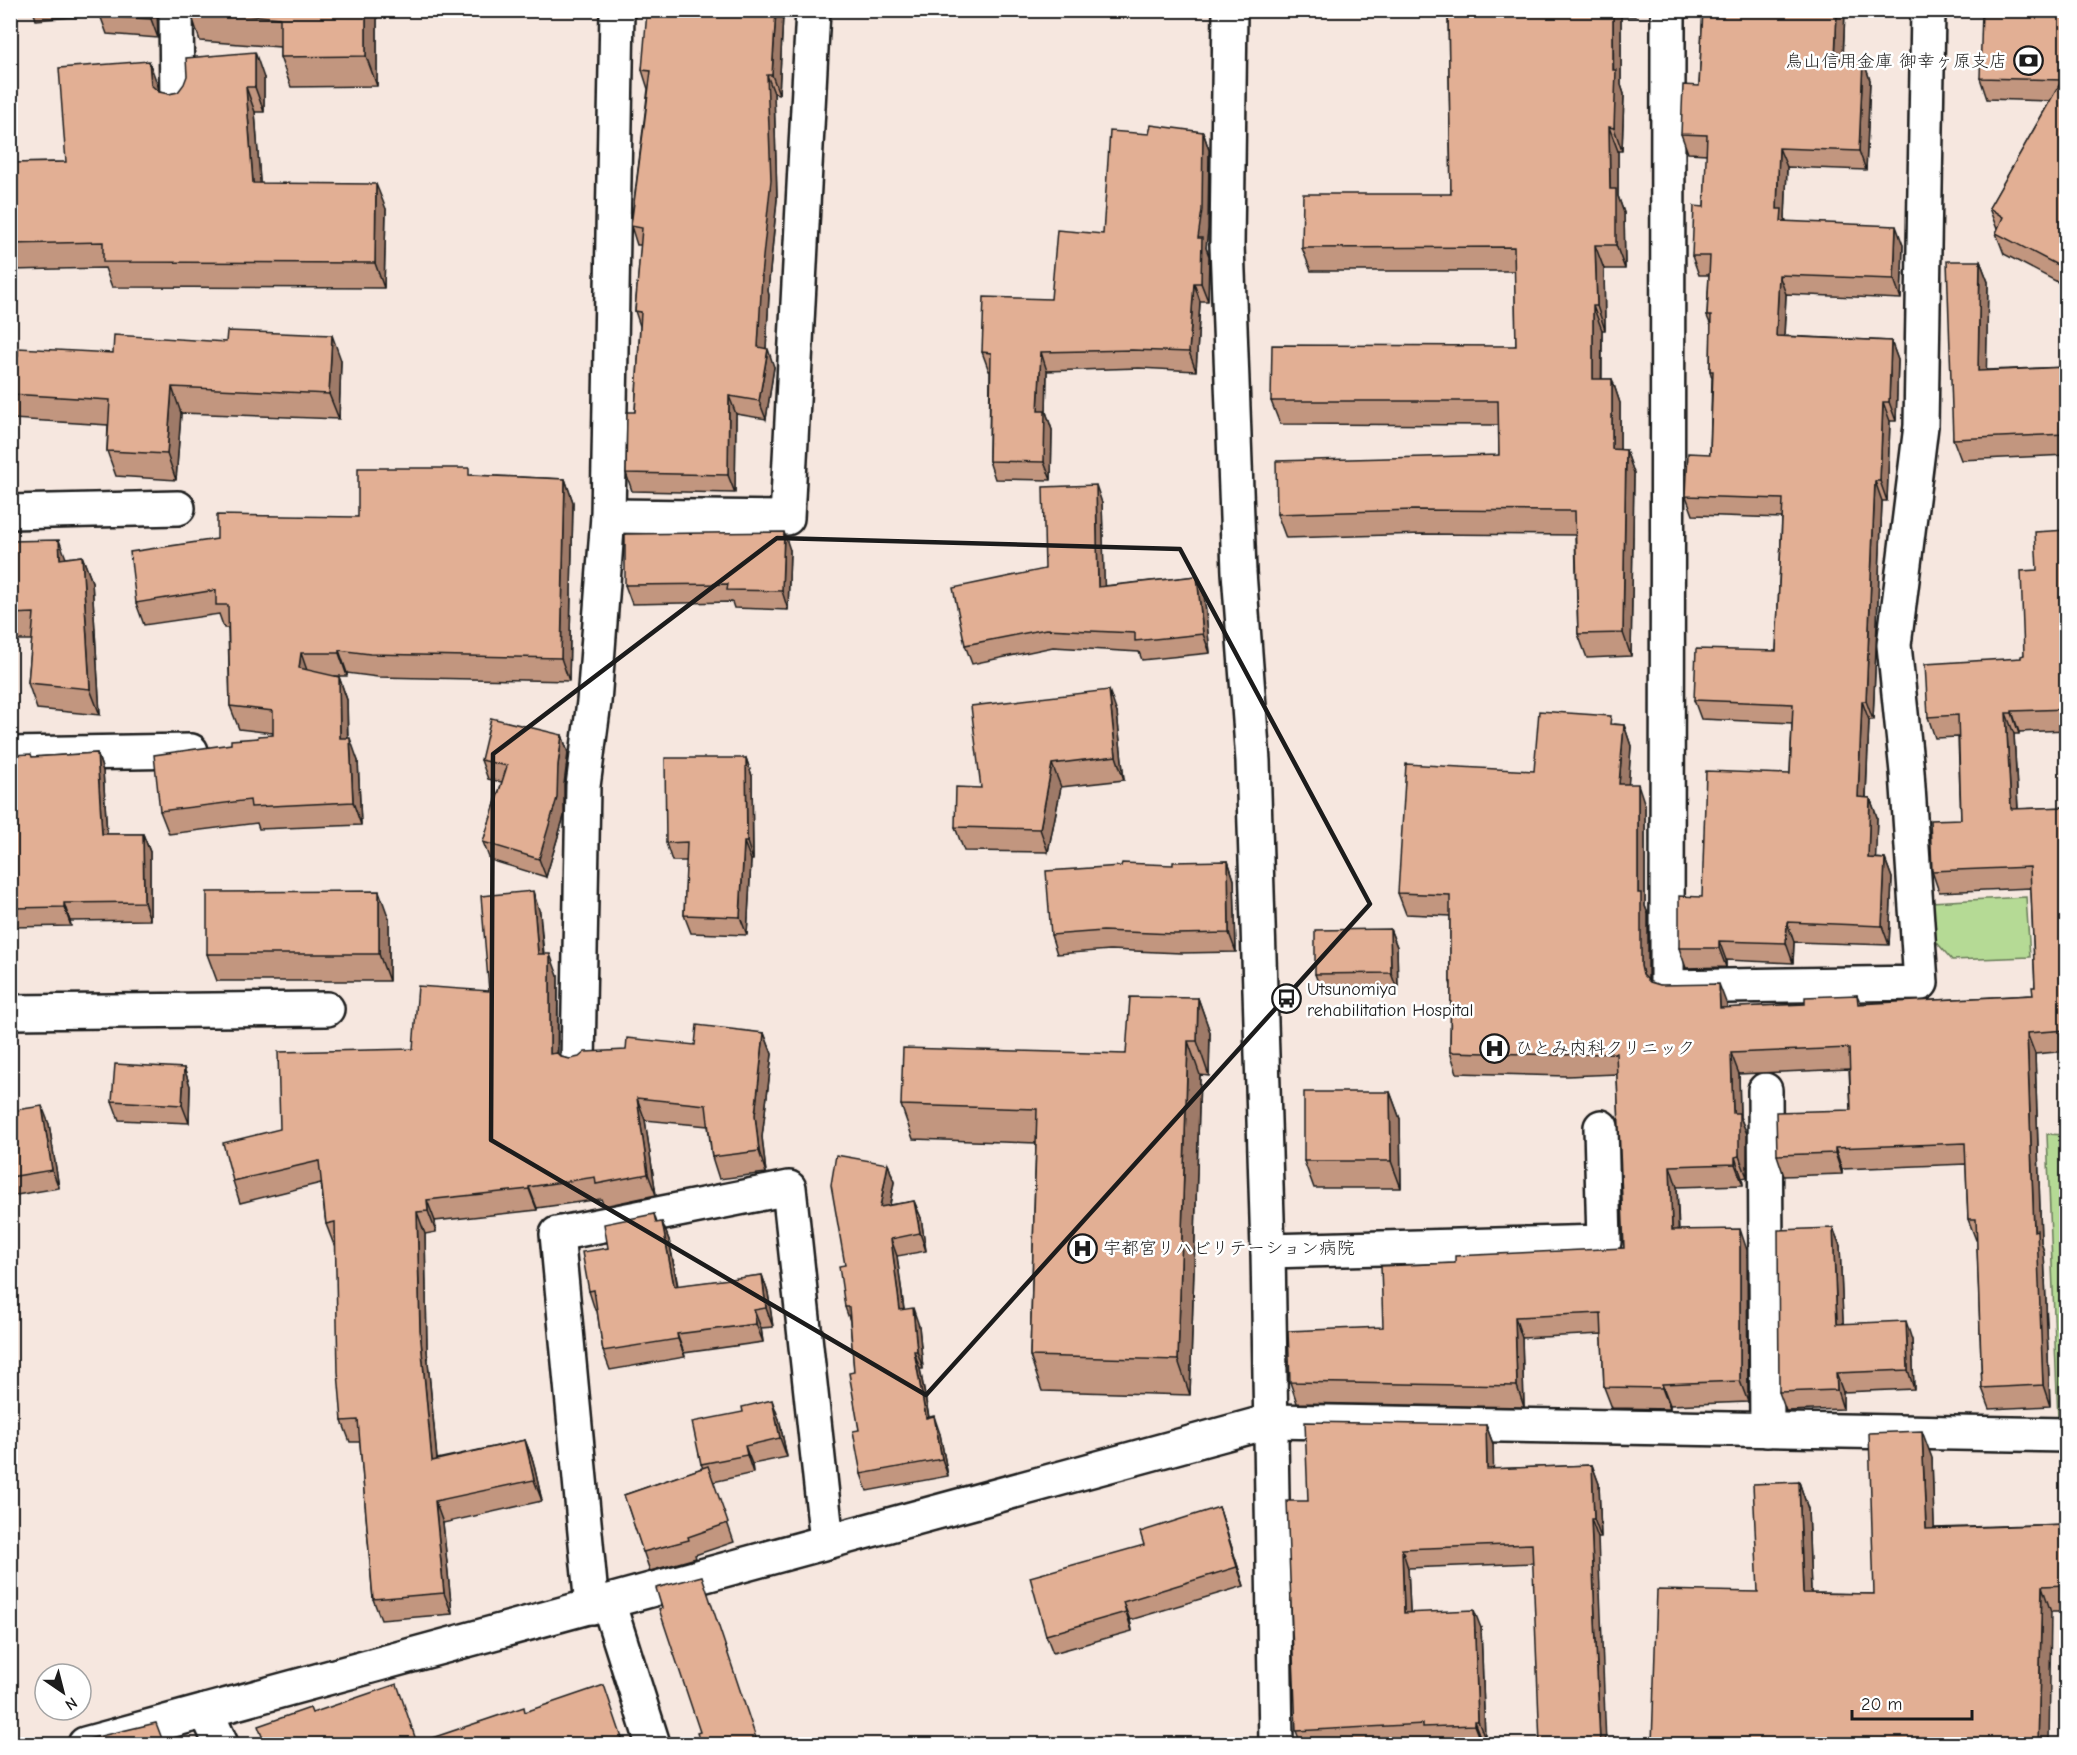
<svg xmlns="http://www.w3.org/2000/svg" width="2077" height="1755" font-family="'Comic Neue','Klee One',sans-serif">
<rect width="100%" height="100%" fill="#f6e7df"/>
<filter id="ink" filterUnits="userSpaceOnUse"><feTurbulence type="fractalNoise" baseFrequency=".0167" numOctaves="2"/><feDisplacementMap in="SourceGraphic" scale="12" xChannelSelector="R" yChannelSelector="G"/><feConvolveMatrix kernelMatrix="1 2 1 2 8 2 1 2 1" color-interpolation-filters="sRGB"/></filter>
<g filter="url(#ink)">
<g fill="#b5da95" stroke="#687b58" stroke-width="1.5">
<polygon points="2026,897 2030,957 1952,960 1932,937 1930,902"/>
<polygon points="2047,1134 2066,1135 2066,1420 2058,1420"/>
</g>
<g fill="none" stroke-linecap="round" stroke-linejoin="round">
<defs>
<g id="minor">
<polyline points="176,10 177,101"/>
<polyline points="1230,10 1227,245 1239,572 1253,761 1268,1251 1276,1744"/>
<polyline points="1668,10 1667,987 1921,983 1907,772 1894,645 1921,426 1928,10"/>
<polyline points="10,512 178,508"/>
<polyline points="608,516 787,518 813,10"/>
<polyline points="10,754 191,751"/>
<polyline points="10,1012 327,1009"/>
<polyline points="578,1062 583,786 594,702 608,516 617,10"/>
<polyline points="1765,1090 1767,1430"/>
<polyline points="1268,1251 1604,1242 1601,1127"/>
<polyline points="608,1602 653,1744"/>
<polyline points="592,1607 557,1234 789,1188 827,1542"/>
<polyline points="206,1711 221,1744"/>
<polyline points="85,1744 1271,1421 2066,1435"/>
</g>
</defs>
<use href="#minor" stroke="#1c1c1c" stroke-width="38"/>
<use href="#minor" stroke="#fff" stroke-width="33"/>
</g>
<g fill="#c2967f" stroke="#1c1c1c" stroke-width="1.5">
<polygon points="33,10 157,10 158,38 107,34 100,15 36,20"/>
<polygon points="190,10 377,10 377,86 291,87 280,57 280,47 200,41"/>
<polygon points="652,10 786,10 786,14 783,14 779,94 774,93 777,199 768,291 769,295 766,349 774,367 766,419 736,414 735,493 632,491 626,473 635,412 640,326 635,311 641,245 637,245 631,226 648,89 642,70"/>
<polygon points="1448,10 1635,10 1635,16 1621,16 1621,85 1624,94 1622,151 1618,151 1618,196 1624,213 1625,269 1604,269 1605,330 1602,330 1602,379 1612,379 1620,403 1620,450 1626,450 1634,473 1631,656 1587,658 1578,634 1575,535 1423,534 1286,538 1277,514 1499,455 1499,425 1280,424 1271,401 1516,346 1515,271 1311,271 1302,248 1451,194"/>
<polygon points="1703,10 1845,10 1843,60 1863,60 1870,80 1866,170 1787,167 1785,218 1786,222 1903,245 1901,299 1786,294 1784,336 1891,341 1898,360 1896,421 1890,421 1887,501 1882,501 1873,720 1869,720 1866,798 1870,798 1877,817 1875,858 1885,859 1892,878 1889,945 1794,942 1793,963 1726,960 1726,967 1686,968 1679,948 1702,897 1790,774 1792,723 1701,719 1694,700 1776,651 1782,518 1693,515 1686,496 1710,454 1712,378 1710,371 1711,326 1707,316 1709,275 1699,275 1692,256 1704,207 1707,154 1688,153 1681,134 1699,86"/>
<polygon points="2067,10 2067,287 2004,254 1996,233 1998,230 1997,229 1989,208 2050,101 1987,99 1980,78"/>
<polygon points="264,78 264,112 255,112 260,183 386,209 384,288 112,287 105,268 10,270 10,163 66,162 158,86 159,92 169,94"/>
<polygon points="1203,132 1209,150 1208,229 1206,248 1209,256 1208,301 1200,301 1196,371 1139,368 1047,371 1046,412 1052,430 1051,480 995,479 989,461 990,371 989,371 982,352 1051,299 1103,234"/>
<polygon points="1980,261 1988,282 1986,370 2067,367 2067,455 1961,460 1953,439"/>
<polygon points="113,353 341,360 339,419 181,413 176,480 116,476 107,451 108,425 13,419 14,435 10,435 10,356"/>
<polygon points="472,475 565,479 573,502 569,681 378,677 347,673 347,676 334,676 339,677 347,700 348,738 358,761 361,825 259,829 257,823 169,834 160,811 231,744 273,735 273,733 239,729 230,706 228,628 224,628 219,614 144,625 136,603 358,517"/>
<polygon points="1102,503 1104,586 1197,576 1204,594 1210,653 1142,660 1139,652 1053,647 972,664 965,645 1045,569"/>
<polygon points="2067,530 2067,730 2019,732 2019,734 2014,734 2018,809 2067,807 2067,1051 2035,1054 2041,1242 2044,1252 2050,1406 1990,1409 1982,1388 1977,1240 1976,1240 1968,1219 1966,1164 1842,1169 1842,1174 1784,1176 1777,1155 1851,1110 1849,1069 1739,1074 1740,1117 1747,1134 1747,1177 1742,1178 1743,1185 1677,1187 1679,1230 1747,1250 1748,1402 1670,1405 1670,1409 1612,1408 1604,1387 1602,1334 1522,1338 1524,1407 1297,1403 1290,1382 1383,1327 1455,1263 1624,1248 1617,1074 1567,1076 1457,1073 1450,1052 1451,986 1450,982 1450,916 1406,914 1398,893 1534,771 1614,724 1624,725 1631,746 1628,784 1645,805 1645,906 1648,914 1648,980 1650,982 1727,1005 1727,1008 1805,1004 1857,995 1861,1004 2033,995 2035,987 2031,888 1939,892 1932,871 1961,819 1958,737 1935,738 1928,717 2021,658 2024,655 2037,570"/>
<polygon points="10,541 66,558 82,556 92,582 100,715 37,709 28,683 32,640 10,640"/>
<polygon points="790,550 788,610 734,608 732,602 632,604 625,585"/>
<polygon points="1117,713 1124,780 1061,787 1048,852 964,851 955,827 981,788"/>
<polygon points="562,735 568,753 564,784 564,816 546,877 490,860 483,842 502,782 488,779 481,760"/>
<polygon points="97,753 103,771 107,834 143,834 150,852 150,920 70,921 71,926 10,927 10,755 32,757"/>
<polygon points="746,758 752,776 753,860 751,860 747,935 691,933 684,915 687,861 672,861 666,843"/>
<polygon points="1228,861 1234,880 1236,952 1181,953 1110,950 1057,954 1051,935 1173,865"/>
<polygon points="540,913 544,954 558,976 558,1054 561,1057 570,1059 695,1045 764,1033 772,1054 762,1137 766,1173 719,1179 712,1157 708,1126 645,1120 656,1195 604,1206 601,1199 537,1208 537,1210 435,1221 436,1232 425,1234 427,1351 437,1459 525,1440 533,1461 542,1501 443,1523 452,1614 381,1620 373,1599 360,1442 350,1442 342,1421 336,1245 334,1245 326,1224 321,1183 240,1203 233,1181 280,1129 413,1049 489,991"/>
<polygon points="389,919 389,981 217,981 207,954"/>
<polygon points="1390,929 1397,947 1398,992 1322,993 1315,974"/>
<polygon points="1198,998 1210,1032 1209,1076 1200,1075 1190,1395 1042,1391 1030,1356 1036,1143 913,1139 901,1105 1126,1054"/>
<polygon points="184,1068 190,1086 189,1123 119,1120 112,1101"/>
<polygon points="1390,1092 1400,1119 1401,1188 1314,1188 1304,1161"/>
<polygon points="10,1111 49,1124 59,1188 10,1196"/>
<polygon points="888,1164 894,1182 890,1205 914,1201 921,1218 926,1251 897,1256 904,1309 919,1326 923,1369 920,1369 929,1417 940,1434 948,1476 867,1491 861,1474 859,1430 850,1321 845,1307 845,1265"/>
<polygon points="654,1214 657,1223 662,1222 669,1240 678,1286 762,1275 768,1293 773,1327 761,1328 763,1342 684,1353 685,1357 610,1370 603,1351 597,1310 595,1310 589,1291 608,1248"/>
<polygon points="1833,1228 1840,1246 1843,1324 1912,1340 1914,1389 1843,1392 1843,1409 1786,1411 1779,1392"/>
<polygon points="779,1419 787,1457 752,1464 753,1473 713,1482 734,1542 695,1555 696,1558 650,1571 624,1495 703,1468 701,1464"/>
<polygon points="1486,1425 1493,1444 1493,1469 1592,1465 1599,1484 1601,1538 1598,1538 1533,1563 1408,1568 1410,1612 1481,1628 1485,1739 1481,1739 1481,1743 1452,1744 1429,1744 1429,1742 1390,1744 1301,1744 1296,1731 1308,1501"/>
<polygon points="1932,1458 1934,1528 2067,1524 2067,1612 2051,1612 1758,1592 1799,1482 1808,1509 1811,1593 1874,1594"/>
<polygon points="1219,1507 1225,1526 1244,1586 1130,1620 1132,1631 1053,1653 1046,1635 1144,1545"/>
</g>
<g fill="#9e7a68" stroke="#1c1c1c" stroke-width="1.5">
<polygon points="151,10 157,10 158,38 151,19"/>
<polygon points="366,10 377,10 377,86 366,56"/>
<polygon points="776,10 782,10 783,14 779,94 772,75"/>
<polygon points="1613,10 1619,10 1621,16 1621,85 1624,94 1622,151 1614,128"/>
<polygon points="1837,10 1845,10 1842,79 1835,59"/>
<polygon points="255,52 264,78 264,112 255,87"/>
<polygon points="1863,60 1870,80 1866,170 1859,151"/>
<polygon points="149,61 158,86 161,110 151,85"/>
<polygon points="767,75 774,93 777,199 768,291 769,295 765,366 758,347"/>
<polygon points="246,87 255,112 262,208 253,183"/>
<polygon points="1609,127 1618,151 1618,196 1624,213 1625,269 1616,245 1610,189"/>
<polygon points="1203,132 1209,150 1208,229 1206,248 1209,256 1208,301 1201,283 1198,238"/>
<polygon points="1779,148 1787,167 1785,218 1789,229 1788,241 1777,209"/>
<polygon points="376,184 386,209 384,288 375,263"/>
<polygon points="1896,226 1903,245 1901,299 1894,279"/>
<polygon points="1595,245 1604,269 1605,330 1597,306"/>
<polygon points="1980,261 1988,282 1986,392 1978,371"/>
<polygon points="1779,275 1786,294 1783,356 1776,336"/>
<polygon points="1194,283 1200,301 1196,371 1189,352"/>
<polygon points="1593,306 1602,330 1601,403 1593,379"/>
<polygon points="332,335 341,360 339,419 329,394"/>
<polygon points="1891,341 1898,360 1896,421 1889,402"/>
<polygon points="768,349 774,367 766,419 759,401"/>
<polygon points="1041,352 1047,371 1046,412 1052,430 1051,480 1044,462 1038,411"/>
<polygon points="1612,379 1620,403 1620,473 1612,449"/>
<polygon points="172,387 181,413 176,480 167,454"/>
<polygon points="729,396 736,414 735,493 728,475"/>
<polygon points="1883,402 1890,421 1887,501 1880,481"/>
<polygon points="10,411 13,419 14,435 10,424"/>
<polygon points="1626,450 1634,473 1631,656 1623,633"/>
<polygon points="565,479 573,502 569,681 561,658"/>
<polygon points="1875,481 1882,501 1873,720 1866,701"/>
<polygon points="1096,485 1102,503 1105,605 1098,587"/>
<polygon points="784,532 790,550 788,610 782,591"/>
<polygon points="59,540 69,566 60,559"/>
<polygon points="82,556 92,582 100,715 90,689"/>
<polygon points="1197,576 1204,594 1210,653 1203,634"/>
<polygon points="339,650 347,673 347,676 339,653"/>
<polygon points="301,653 309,676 299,668"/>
<polygon points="339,677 347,700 348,761 340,738"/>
<polygon points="1109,690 1117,713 1124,780 1116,756"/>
<polygon points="1862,701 1869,720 1865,817 1858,797"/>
<polygon points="2012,711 2019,732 2019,734 2012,713"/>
<polygon points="2006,713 2014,734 2019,830 2011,809"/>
<polygon points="1624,725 1631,746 1627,806 1619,784"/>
<polygon points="562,735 568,753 564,784 564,816 546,877 539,859 558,765"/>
<polygon points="350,738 358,761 361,825 353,802"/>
<polygon points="97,753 103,771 108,852 102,834"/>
<polygon points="746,758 752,776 753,860 747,842"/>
<polygon points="1052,764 1061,787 1048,852 1040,829"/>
<polygon points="1638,784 1645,805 1645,906 1648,914 1648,987 1643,975 1641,966 1638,893"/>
<polygon points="1870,798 1877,817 1875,877 1868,858"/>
<polygon points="143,834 150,852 150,920 144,902"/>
<polygon points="744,842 751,860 747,935 740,917"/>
<polygon points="1885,859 1892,878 1889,945 1882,926"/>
<polygon points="1228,861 1234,880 1236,952 1229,933"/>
<polygon points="379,891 389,919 389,981 379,954"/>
<polygon points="533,891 540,913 545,976 538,954"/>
<polygon points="64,903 70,921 71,926 64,907"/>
<polygon points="1787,922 1794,942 1793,963 1786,943"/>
<polygon points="1390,929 1397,947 1398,992 1391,973"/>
<polygon points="1719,941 1726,960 1726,967 1719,948"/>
<polygon points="550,954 558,976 557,1075 550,1054"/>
<polygon points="1719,984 1727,1005 1728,1029 1720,1008"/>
<polygon points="1198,998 1210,1032 1209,1076 1197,1041"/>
<polygon points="764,1033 772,1054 762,1137 766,1173 759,1151 755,1115"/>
<polygon points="2027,1033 2035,1054 2041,1242 2044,1252 2050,1406 2043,1385 2034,1231"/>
<polygon points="1188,1041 1200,1075 1190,1395 1178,1360"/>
<polygon points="1731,1053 1739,1074 1740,1117 1747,1134 1747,1177 1739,1156 1733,1113"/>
<polygon points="184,1068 190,1086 189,1123 182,1105"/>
<polygon points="1390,1092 1400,1119 1401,1188 1391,1161"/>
<polygon points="637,1098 645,1120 656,1195 648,1174"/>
<polygon points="42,1106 49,1124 59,1188 52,1170"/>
<polygon points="1835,1148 1842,1169 1842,1174 1835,1153"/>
<polygon points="1735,1157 1742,1178 1743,1185 1735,1164"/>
<polygon points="888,1164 894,1182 886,1224 880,1207"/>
<polygon points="1670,1166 1677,1187 1679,1251 1672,1230"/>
<polygon points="529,1187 537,1208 537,1210 529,1189"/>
<polygon points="427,1200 435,1221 436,1232 428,1211"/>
<polygon points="914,1201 921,1218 926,1251 920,1233"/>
<polygon points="417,1212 425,1234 427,1351 439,1482 432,1461 420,1330"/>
<polygon points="662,1222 669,1240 681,1305 674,1286"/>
<polygon points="1833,1228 1840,1246 1844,1343 1837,1324"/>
<polygon points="1740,1229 1747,1250 1748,1402 1740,1381"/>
<polygon points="891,1239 897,1256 906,1327 900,1310"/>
<polygon points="762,1275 768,1293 773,1327 766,1308"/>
<polygon points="913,1308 919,1326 923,1369 917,1351"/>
<polygon points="754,1310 761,1328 763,1342 756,1324"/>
<polygon points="1515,1317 1522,1338 1524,1407 1517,1386"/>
<polygon points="1906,1321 1912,1340 1914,1389 1908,1370"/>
<polygon points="677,1334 684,1353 685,1357 678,1339"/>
<polygon points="914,1351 920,1369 932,1435 926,1418"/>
<polygon points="1836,1373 1843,1392 1843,1409 1837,1390"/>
<polygon points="1662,1384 1670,1405 1670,1409 1662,1388"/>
<polygon points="772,1400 779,1419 787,1457 780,1438"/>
<polygon points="934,1416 940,1434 948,1476 942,1459"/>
<polygon points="1486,1425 1493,1444 1494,1488 1487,1469"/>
<polygon points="1922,1431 1932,1458 1935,1555 1926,1529"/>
<polygon points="525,1440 533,1461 542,1501 534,1480"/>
<polygon points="745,1446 752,1464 753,1473 747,1455"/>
<polygon points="1592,1465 1599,1484 1601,1538 1594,1519"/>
<polygon points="1799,1482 1808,1509 1812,1619 1803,1593"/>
<polygon points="435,1501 443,1523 452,1614 444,1593"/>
<polygon points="1219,1507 1225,1526 1244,1586 1237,1567"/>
<polygon points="1591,1519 1598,1538 1606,1744 1600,1744"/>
<polygon points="1402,1549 1408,1568 1411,1631 1404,1613"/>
<polygon points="2042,1586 2051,1612 2049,1744 2038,1744"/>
<polygon points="1123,1602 1130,1620 1132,1631 1126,1612"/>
<polygon points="1474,1610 1481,1628 1485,1739 1478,1721"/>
<polygon points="1474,1721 1481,1739 1481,1743 1474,1725"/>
</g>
<g fill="#e2af94" stroke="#1c1c1c" stroke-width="1.5">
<polygon points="101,10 151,10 151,19 100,16"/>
<polygon points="190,10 366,10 366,56 280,57 280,18"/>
<polygon points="652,10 776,10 772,75 767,75 771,180 761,276 762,276 758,347 768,349 759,401 729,396 728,475 626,473 627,412 635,412 641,312 635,311 642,228 631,226 651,71 642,70 647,12 652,12"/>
<polygon points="1448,10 1613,10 1613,70 1616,70 1614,128 1609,127 1610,189 1616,189 1616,245 1595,245 1597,306 1593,306 1593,379 1612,379 1612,449 1626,450 1623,633 1578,634 1575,511 1414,510 1277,514 1276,461 1499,455 1498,401 1271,401 1272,345 1516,346 1514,247 1302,248 1303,194 1451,194"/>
<polygon points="1703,10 1837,10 1835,59 1863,60 1859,151 1779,148 1777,209 1782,209 1781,221 1896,226 1894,279 1779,275 1776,336 1891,341 1889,402 1883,402 1880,481 1875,481 1866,701 1862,701 1858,797 1870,798 1868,858 1885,859 1882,926 1787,922 1786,943 1719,941 1719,948 1679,948 1679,896 1702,897 1706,771 1790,774 1793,704 1694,700 1696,649 1776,651 1783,499 1686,496 1688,453 1710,454 1713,371 1710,371 1711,316 1707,316 1710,256 1692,256 1694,206 1704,207 1707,135 1681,134 1683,85 1699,86"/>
<polygon points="1982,10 2067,10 2067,276 2065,276 2065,269 1996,233 2003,217 1989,208 2062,80 1980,78"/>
<polygon points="255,52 255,87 246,87 253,183 376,184 375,263 103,262 103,242 10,244 10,163 66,162 59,68 149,61 151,85 159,92 169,94 178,92 184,84 187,76 186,58"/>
<polygon points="1151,125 1203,132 1202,210 1198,238 1202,238 1201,283 1194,283 1189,352 1132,350 1041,352 1038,411 1045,411 1044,462 989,461 991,353 982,352 984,297 1051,299 1057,230 1103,234 1110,131 1149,134"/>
<polygon points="1947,261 1980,261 1978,371 2067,367 2067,434 1953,439"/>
<polygon points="227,331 332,335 329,394 172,387 167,454 107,451 110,400 10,394 10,356 18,356 18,348 113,353 114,335 226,342"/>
<polygon points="358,468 469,468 469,475 565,479 561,658 370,654 339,650 339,653 301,653 299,668 339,677 340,738 350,738 353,802 251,807 250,800 160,811 154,755 231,744 231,740 258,738 258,736 273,735 273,711 230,706 228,605 216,605 216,590 136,603 130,552 217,539 217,515 358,517"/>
<polygon points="1096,485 1098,587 1197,576 1203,634 1135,641 1135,633 1046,629 965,645 953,588 1045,569 1043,487"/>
<polygon points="2067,530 2067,709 2012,711 2012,713 2006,713 2011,809 2067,807 2067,1030 2027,1033 2034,1231 2037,1230 2043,1385 1982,1388 1976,1219 1968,1219 1965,1143 1835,1148 1835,1153 1777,1155 1776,1112 1851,1110 1849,1048 1731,1053 1733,1113 1739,1113 1739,1156 1735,1157 1735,1164 1670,1166 1672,1230 1740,1229 1740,1381 1662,1384 1662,1388 1604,1387 1601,1313 1515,1317 1517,1386 1290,1382 1288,1331 1383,1327 1381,1266 1455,1263 1455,1256 1624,1248 1616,1053 1559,1055 1450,1052 1451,982 1450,982 1450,895 1398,893 1406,764 1534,771 1539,711 1611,716 1610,724 1624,725 1619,784 1638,784 1638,893 1641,893 1641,966 1643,975 1650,982 1660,985 1719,984 1720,1008 1805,1004 1805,997 1857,995 1858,1004 2033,995 2032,987 2035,987 2030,867 1932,871 1930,820 1961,819 1958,715 1928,717 1925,664 2021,658 2021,656 2024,655 2021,571 2037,570 2035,532"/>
<polygon points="784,532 782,591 727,590 728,584 625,585 625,534"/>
<polygon points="59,540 60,559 82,556 90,689 28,683 34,613 10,614 10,541"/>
<polygon points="1109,690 1116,756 1052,764 1040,829 955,827 956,787 981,788 971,706"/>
<polygon points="491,718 562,735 558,765 557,798 539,859 483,842 507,766 481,760"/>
<polygon points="97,753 102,834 143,834 144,902 64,903 64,907 10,908 10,755 31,754 32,757"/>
<polygon points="665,758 746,758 747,842 744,842 740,917 684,915 687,842 666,843"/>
<polygon points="1228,861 1229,933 1174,934 1103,931 1051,935 1046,871 1121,866 1122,863 1173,865 1173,862"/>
<polygon points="379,891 379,954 207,954 207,892"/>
<polygon points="533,891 538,954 550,954 550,1054 557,1053 561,1057 570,1059 579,1057 585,1052 626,1050 627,1038 695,1045 697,1025 764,1033 755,1115 759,1151 712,1157 706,1105 637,1098 648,1174 596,1184 595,1177 529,1187 529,1189 427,1200 428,1211 417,1212 420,1330 432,1461 525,1440 534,1480 435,1501 444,1593 373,1599 358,1420 342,1421 338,1372 335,1222 326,1224 319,1161 233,1181 223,1143 280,1129 278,1052 413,1049 418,986 489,991 481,896"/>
<polygon points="1390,929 1391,973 1315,974 1315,930"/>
<polygon points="1130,997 1198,998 1197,1041 1188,1041 1178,1360 1030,1356 1037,1109 901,1105 903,1048 1126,1054"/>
<polygon points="115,1064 184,1068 182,1105 112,1101"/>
<polygon points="1304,1092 1390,1092 1391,1161 1304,1161"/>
<polygon points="42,1106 52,1170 10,1177 10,1111"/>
<polygon points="836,1155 888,1164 880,1207 914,1201 920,1233 891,1239 900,1310 913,1308 917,1351 914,1351 926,1418 934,1416 942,1459 861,1474 853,1431 859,1430 849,1373 854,1372 849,1307 845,1307 839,1266 845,1265 831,1185"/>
<polygon points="654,1214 656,1223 662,1222 674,1286 762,1275 766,1308 754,1310 756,1324 677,1334 678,1339 603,1351 594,1290 589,1291 582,1252 608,1248 604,1224"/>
<polygon points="1833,1228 1837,1324 1906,1321 1908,1370 1836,1373 1837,1390 1779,1392 1778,1230"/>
<polygon points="772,1400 780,1438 745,1446 747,1455 701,1464 692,1422 743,1412 742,1407"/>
<polygon points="1305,1422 1486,1425 1487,1469 1592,1465 1594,1519 1591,1519 1600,1744 1540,1744 1532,1544 1402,1549 1404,1613 1474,1610 1478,1721 1474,1721 1474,1725 1423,1727 1423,1724 1296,1731 1287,1501 1308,1501"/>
<polygon points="1922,1431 1926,1529 2067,1524 2067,1585 2042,1586 2038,1744 1652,1744 1657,1590 1758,1592 1753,1484 1799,1482 1803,1593 1874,1594 1869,1433"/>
<polygon points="708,1466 728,1523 688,1537 689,1540 643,1552 624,1495"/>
<polygon points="1219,1507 1237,1567 1123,1602 1126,1612 1046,1635 1030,1577 1144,1545 1140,1532"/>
<polygon points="702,1576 758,1744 701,1744 697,1733 700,1732 659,1609 662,1608 656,1588"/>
<polygon points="397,1684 417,1743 524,1707 525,1712 604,1685 624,1744 265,1744 258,1726 310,1708 312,1713"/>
<polygon points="156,1723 164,1744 67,1744"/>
</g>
</g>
<path fill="none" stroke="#1c1c1c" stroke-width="4.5" stroke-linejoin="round" d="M777,538L1180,549L1370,904L926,1395L491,1140L493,754Z"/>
<defs>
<symbol id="bank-ring" viewBox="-11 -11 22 22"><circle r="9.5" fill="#fff" stroke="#1c1c1c" stroke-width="1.5"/><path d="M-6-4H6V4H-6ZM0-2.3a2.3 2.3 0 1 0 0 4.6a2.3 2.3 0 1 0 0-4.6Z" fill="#1c1c1c"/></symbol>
<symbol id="bus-ring" viewBox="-11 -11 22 22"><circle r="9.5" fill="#fff" stroke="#1c1c1c" stroke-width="1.5"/><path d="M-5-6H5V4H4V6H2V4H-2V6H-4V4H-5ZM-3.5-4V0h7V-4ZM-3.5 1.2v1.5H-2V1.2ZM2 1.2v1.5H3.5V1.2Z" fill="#1c1c1c"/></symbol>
<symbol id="hospital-ring" viewBox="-11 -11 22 22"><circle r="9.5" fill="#fff" stroke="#1c1c1c" stroke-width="1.5"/><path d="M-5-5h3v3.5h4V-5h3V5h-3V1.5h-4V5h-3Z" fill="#1c1c1c"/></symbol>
</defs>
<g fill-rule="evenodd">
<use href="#bank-ring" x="2012" y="44" width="33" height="33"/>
<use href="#bus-ring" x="1270" y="982" width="33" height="33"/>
<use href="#hospital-ring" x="1478" y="1032" width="33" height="33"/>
<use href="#hospital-ring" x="1066" y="1232" width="33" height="33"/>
</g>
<g text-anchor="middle" stroke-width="5" stroke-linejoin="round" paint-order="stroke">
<g font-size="18" fill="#1c1c1c" stroke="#fff" text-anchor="start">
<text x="2007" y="67" text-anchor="end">烏山信用金庫 御幸ヶ原支店</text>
<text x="1307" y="995">Utsunomiya<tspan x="1307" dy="21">rehabilitation Hospital</tspan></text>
<text x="1515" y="1054">ひとみ内科クリニック</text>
<text x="1103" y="1254">宇都宮リハビリテーション病院</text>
</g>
</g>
<rect width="2077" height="1755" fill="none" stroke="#fff" stroke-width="36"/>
<rect x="18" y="18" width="2041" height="1719" fill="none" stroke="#1c1c1c" stroke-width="2" filter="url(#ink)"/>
<g transform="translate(63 1692) rotate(145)"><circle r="28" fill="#ffffff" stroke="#a4a4a4" stroke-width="1.5"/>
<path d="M0-4.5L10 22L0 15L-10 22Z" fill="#1c1c1c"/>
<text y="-9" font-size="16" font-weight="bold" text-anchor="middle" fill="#1c1c1c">N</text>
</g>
<path d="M1852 1710v9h120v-9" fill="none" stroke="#1c1c1c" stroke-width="3"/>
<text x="1861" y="1710" font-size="18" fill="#1c1c1c" stroke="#ffffff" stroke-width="4.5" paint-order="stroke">20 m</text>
</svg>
